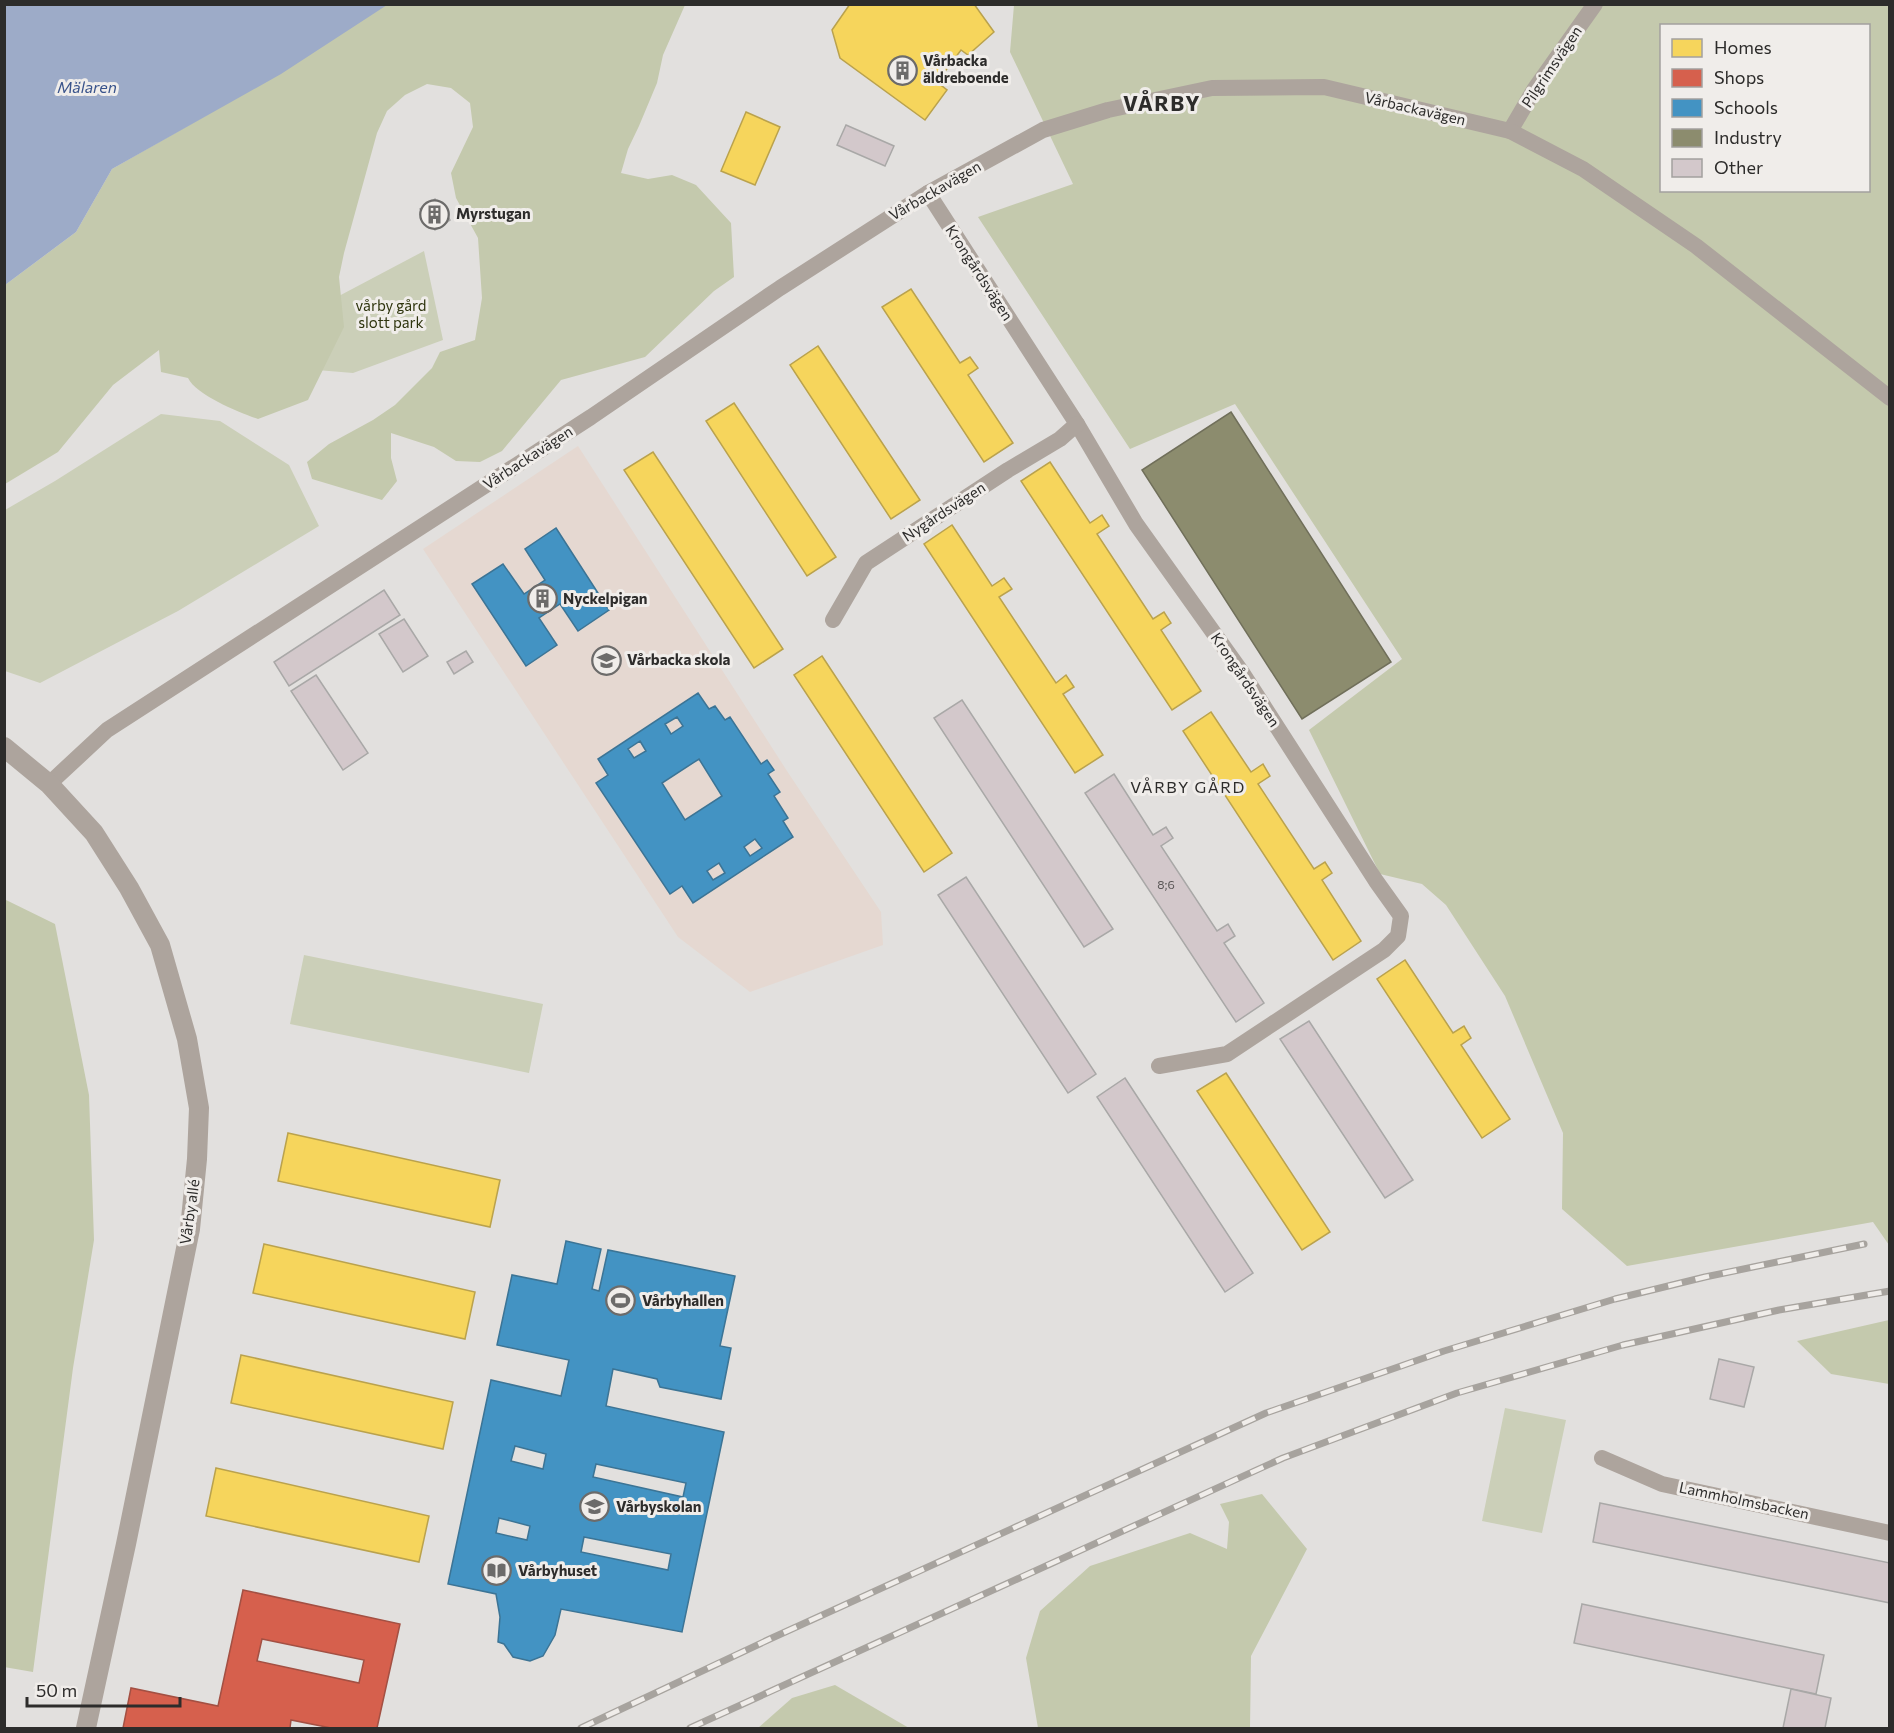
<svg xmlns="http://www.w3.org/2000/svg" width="1894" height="1733" font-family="Commissioner,sans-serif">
<rect width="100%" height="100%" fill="#e2e0de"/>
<polygon fill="#e5d8d1" points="578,446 787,771 881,912 883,945 750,992 678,937 423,549"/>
<g fill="#cbcfb8">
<polygon points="424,251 443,340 353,373 183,359 337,297"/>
<polygon points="161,414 220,421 289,465 319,526 178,611 40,683 5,671 5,510 55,481"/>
<polygon points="304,955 543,1004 529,1073 290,1024"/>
<polygon points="1505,1408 1566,1420 1542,1533 1482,1521"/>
</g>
<g fill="#c4c9ad" fill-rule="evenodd">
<path d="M382,5H685L663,55L657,83L639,126L628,149L621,173L648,179L672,175L696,185L731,223L734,277L714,291L645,357L561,380L502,451L480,462L456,461L434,447L391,433V458L397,481L382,500L312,479L307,462L329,444L373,420L395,405L432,368L440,352L475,340L482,298L478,238L456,198L451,173L473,127L470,103L451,88L427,84L405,95L387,111L377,133L344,253L339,277L344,327L308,400L258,419C240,413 196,395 188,378L161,372L159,350L113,385L58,452L5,484V285L76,232L112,169L210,113Z"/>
<path d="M1014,5H1889V1245L1873,1222L1627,1266L1562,1209L1563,1133L1505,996L1446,905L1422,884L1380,874L1309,730L1402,659L1235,404L1130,449L978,217L1073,184L1010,52ZM1662,26H1868V190H1662Z"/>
<polygon points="4,899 55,924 89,1095 94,1240 73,1368 33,1672 4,1667"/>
<polygon points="1889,1320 1889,1384 1831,1374 1797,1341"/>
<polygon points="1262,1494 1307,1549 1251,1656 1250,1728 1038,1728 1026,1658 1040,1611 1090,1566 1190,1533 1227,1549 1229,1522 1220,1504"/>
<polygon points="835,1685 909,1728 758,1728 792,1698"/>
</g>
<polygon fill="#9dabc8" points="5,4 387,4 387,5 281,74 112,169 76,232 5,285"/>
<g fill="#f6d55c" stroke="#baa24d" stroke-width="1.5">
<polygon points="850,4 974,4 994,32 968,55 961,50 937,82 947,90 925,120 840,58 832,30"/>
<polygon points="746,112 780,127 755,185 721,171"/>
<polygon points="911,289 960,363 970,357 978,368 968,375 1013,443 984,462 882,307"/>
<polygon points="818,346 920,500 891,519 790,365"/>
<polygon points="734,403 836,557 807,576 706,421"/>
<polygon points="653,452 783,649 754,668 624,470"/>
<polygon points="1050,462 1090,523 1102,515 1109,526 1097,534 1153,619 1164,612 1171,623 1161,630 1201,691 1172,710 1021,481"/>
<polygon points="952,525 992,586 1004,578 1012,589 999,597 1056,683 1066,675 1074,687 1063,694 1103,755 1075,773 924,544"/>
<polygon points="822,656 952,853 924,872 794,675"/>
<polygon points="1211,712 1251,772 1263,764 1270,776 1258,784 1314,869 1325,862 1332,873 1322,880 1361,941 1333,960 1183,731"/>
<polygon points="1405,960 1453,1033 1464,1026 1471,1038 1461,1045 1510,1119 1482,1138 1377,979"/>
<polygon points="1226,1073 1330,1232 1302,1250 1197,1091"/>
<polygon points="288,1133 500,1180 490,1227 278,1181"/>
<polygon points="264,1244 475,1292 465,1339 253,1293"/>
<polygon points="241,1355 453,1402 443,1449 231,1403"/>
<polygon points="216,1468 429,1516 419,1562 206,1516"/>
</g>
<path fill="#d6604d" stroke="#a35043" stroke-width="1.5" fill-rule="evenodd" d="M243,1590L400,1624L377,1728H331L291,1720L290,1728H123L131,1688L218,1706ZM262,1639L364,1660L359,1683L257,1661Z"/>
<g fill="#4393c3" stroke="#3c7495" stroke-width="1.5" fill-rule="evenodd">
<polygon points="556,528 609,610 578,631 560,604 539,618 557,645 526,666 472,584 503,564 524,594 545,580 525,549"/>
<path d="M698,693L709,709L715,706L725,720L730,717L761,764L767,760L774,770L768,774L780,792L774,796L788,818L783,821L793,837L693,903L682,886L670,894L596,783L608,775L598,759ZM677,717L683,726L671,734L665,724ZM640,741L646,751L634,758L628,749ZM699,759L722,796L685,820L662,783ZM755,839L762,848L750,856L744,847ZM719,863L725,873L713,880L707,871Z"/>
<path d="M566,1241L601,1249L592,1289L599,1291L608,1250L735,1276L720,1346L731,1348L721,1399L660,1387L657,1379L613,1369L606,1406L724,1432L682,1632L561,1609L555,1635L543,1656L530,1661L513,1657L504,1644L498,1642L500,1617L496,1594L448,1584L491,1380L561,1396L569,1360L497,1345L512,1275L557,1284ZM515,1446L546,1454L543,1469L511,1461ZM596,1464L686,1483L683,1497L593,1477ZM499,1518L530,1526L527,1540L496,1533ZM584,1537L671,1554L668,1570L581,1552Z"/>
</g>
<polygon fill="#8c8c6e" stroke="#706f5a" stroke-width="1.5" points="1231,412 1391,662 1302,719 1142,470"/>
<g fill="#d3c8cb" stroke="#a9a8a7" stroke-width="1.5">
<polygon points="846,125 894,146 885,166 837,145"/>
<polygon points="435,199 450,220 435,230 420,209"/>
<polygon points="384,590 400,615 289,686 274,662"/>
<polygon points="404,619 428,656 403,672 379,634"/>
<polygon points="466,651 473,662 454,674 447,662"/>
<polygon points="316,675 368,753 343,770 291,691"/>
<polygon points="962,700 1113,929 1084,947 934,718"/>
<polygon points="1114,774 1153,835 1166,827 1169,832 1173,838 1161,846 1217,931 1228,924 1235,936 1224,943 1264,1003 1236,1022 1085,793"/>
<polygon points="966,877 1096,1074 1068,1093 938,895"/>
<polygon points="1309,1021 1413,1180 1385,1198 1280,1039"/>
<polygon points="1125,1078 1253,1273 1225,1292 1097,1097"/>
<polygon points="1719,1359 1754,1367 1744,1407 1710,1399"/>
<polygon points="1600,1503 1890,1563 1890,1603 1593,1542"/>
<polygon points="1582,1604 1824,1655 1816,1694 1574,1643"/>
<polygon points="1791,1689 1831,1698 1825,1728 1783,1728"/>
</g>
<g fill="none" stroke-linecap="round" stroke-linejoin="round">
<g stroke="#ada49d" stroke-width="16">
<polyline points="1510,131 1534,90 1595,4"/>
<polyline points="928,193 1077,424 1136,524 1243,674 1376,881 1401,916 1398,936 1384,950 1227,1054 1159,1066"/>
<polyline points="833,620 866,563 1008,470 1060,439 1077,424"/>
<polyline points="49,784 107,730 591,417 780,288 928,193 1043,130 1108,110 1212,88 1324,87 1510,131 1583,169 1696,246 1890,398"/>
<polyline points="1602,1458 1662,1484 1890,1533"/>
</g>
<polyline stroke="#ada49d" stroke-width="20" points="4,747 49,784 94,833 129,888 160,945 187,1039 199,1108 197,1159 190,1229 126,1544 86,1728"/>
<defs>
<g id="rail">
<polyline points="581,1728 772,1638 1266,1413 1444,1351 1615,1299 1705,1277 1864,1244"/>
<polyline points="690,1728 1283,1458 1457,1393 1623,1345 1779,1310 1890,1291"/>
</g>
</defs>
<use href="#rail" stroke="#a7a39e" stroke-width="7"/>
<use href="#rail" stroke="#f0edea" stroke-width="4.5" stroke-dasharray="14" stroke-linecap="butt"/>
</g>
<defs>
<symbol id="building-ring" viewBox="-11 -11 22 22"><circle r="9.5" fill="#f0edea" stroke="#6c6b6a" stroke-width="1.5"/><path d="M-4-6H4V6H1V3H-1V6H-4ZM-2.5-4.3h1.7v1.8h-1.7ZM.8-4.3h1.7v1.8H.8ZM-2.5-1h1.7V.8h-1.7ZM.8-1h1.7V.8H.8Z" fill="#6c6b6a"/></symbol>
<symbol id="school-ring" viewBox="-11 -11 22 22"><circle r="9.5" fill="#f0edea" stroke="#6c6b6a" stroke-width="1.5"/><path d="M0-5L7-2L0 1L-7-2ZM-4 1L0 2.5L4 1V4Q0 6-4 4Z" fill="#6c6b6a"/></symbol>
<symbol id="stadium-ring" viewBox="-11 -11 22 22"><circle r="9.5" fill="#f0edea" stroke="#6c6b6a" stroke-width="1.5"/><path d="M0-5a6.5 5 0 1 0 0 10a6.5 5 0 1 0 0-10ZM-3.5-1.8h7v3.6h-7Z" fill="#6c6b6a"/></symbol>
<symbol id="library-ring" viewBox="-11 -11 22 22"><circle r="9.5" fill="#f0edea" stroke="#6c6b6a" stroke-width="1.5"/><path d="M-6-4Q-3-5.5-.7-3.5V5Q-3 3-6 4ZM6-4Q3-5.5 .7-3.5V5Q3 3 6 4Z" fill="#6c6b6a"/></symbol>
</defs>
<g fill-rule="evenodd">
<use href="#building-ring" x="886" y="54" width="33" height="33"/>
<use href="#building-ring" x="418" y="198" width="33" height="33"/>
<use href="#building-ring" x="526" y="582" width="33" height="33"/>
<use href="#school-ring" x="590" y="644" width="33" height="33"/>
<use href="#stadium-ring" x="604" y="1284" width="33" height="33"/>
<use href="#school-ring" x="578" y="1490" width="33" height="33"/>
<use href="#library-ring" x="480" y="1554" width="33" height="33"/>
</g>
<g text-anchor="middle" stroke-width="6" stroke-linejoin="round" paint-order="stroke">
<g font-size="12" fill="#595656">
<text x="1166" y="889">8;6</text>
</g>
<g font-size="15" font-weight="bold" fill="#2d2c2b" stroke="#f0edea" text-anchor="start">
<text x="923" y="66">Vårbacka<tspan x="923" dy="17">äldreboende</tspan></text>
<text x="456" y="219">Myrstugan</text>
<text x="563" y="604">Nyckelpigan</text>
<text x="627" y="665">Vårbacka skola</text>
<text x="642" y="1306">Vårbyhallen</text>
<text x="616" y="1512">Vårbyskolan</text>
<text x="518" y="1576">Vårbyhuset</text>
</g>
<g font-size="15" fill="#2d2c2b" stroke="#f0edea">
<text transform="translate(1552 67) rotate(-56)" y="5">Pilgrimsvägen</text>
<text transform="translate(1415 109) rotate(13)" y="5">Vårbackavägen</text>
<text transform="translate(935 191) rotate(-30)" y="5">Vårbackavägen</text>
<text transform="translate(979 273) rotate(57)" y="5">Krongårdsvägen</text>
<text transform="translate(528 458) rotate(-33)" y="5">Vårbackavägen</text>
<text transform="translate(944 512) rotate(-33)" y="5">Nygårdsvägen</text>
<text transform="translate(1245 680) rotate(56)" y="5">Krongårdsvägen</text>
<text transform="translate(190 1212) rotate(-82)" y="5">Vårby allé</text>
<text transform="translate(1744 1501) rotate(12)" y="5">Lammholmsbacken</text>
</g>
<g font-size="15" fill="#2d330c" stroke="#f0edea">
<text x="391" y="311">vårby gård<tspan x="391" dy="17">slott park</tspan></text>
</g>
<g font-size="16" font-style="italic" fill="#39538b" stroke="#f0edea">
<text x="87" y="93">Mälaren</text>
</g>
<g font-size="16" letter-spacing="1.5" fill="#2d2c2b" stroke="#f0edea">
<text x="1188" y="793">VÅRBY GÅRD</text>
</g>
<g font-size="21" font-weight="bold" letter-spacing="1.5" fill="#2d2c2b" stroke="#f0edea">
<text x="1162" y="111">VÅRBY</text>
</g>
</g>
<rect width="1894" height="1733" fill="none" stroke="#2d2c2b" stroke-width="12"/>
<rect x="1660" y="24" width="210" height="168" fill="#f0edea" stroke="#a2a09e" stroke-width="1.5"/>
<rect x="1672" y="39" width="30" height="18" fill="#f6d55c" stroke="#a2a09e" stroke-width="1.5"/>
<text x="1714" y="54" font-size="18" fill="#2d2c2b">Homes</text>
<rect x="1672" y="69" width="30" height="18" fill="#d6604d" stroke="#a2a09e" stroke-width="1.5"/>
<text x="1714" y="84" font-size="18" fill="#2d2c2b">Shops</text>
<rect x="1672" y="99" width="30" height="18" fill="#4393c3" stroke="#a2a09e" stroke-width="1.5"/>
<text x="1714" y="114" font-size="18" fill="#2d2c2b">Schools</text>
<rect x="1672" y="129" width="30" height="18" fill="#8c8c6e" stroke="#a2a09e" stroke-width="1.5"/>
<text x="1714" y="144" font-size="18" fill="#2d2c2b">Industry</text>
<rect x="1672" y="159" width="30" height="18" fill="#d3c8cb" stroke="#a2a09e" stroke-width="1.5"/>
<text x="1714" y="174" font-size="18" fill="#2d2c2b">Other</text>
<path d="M27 1697v9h153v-9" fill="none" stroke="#2d2c2b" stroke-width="3"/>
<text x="36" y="1697" font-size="18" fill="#2d2c2b" stroke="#f0edea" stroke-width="4.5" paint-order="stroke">50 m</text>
</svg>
